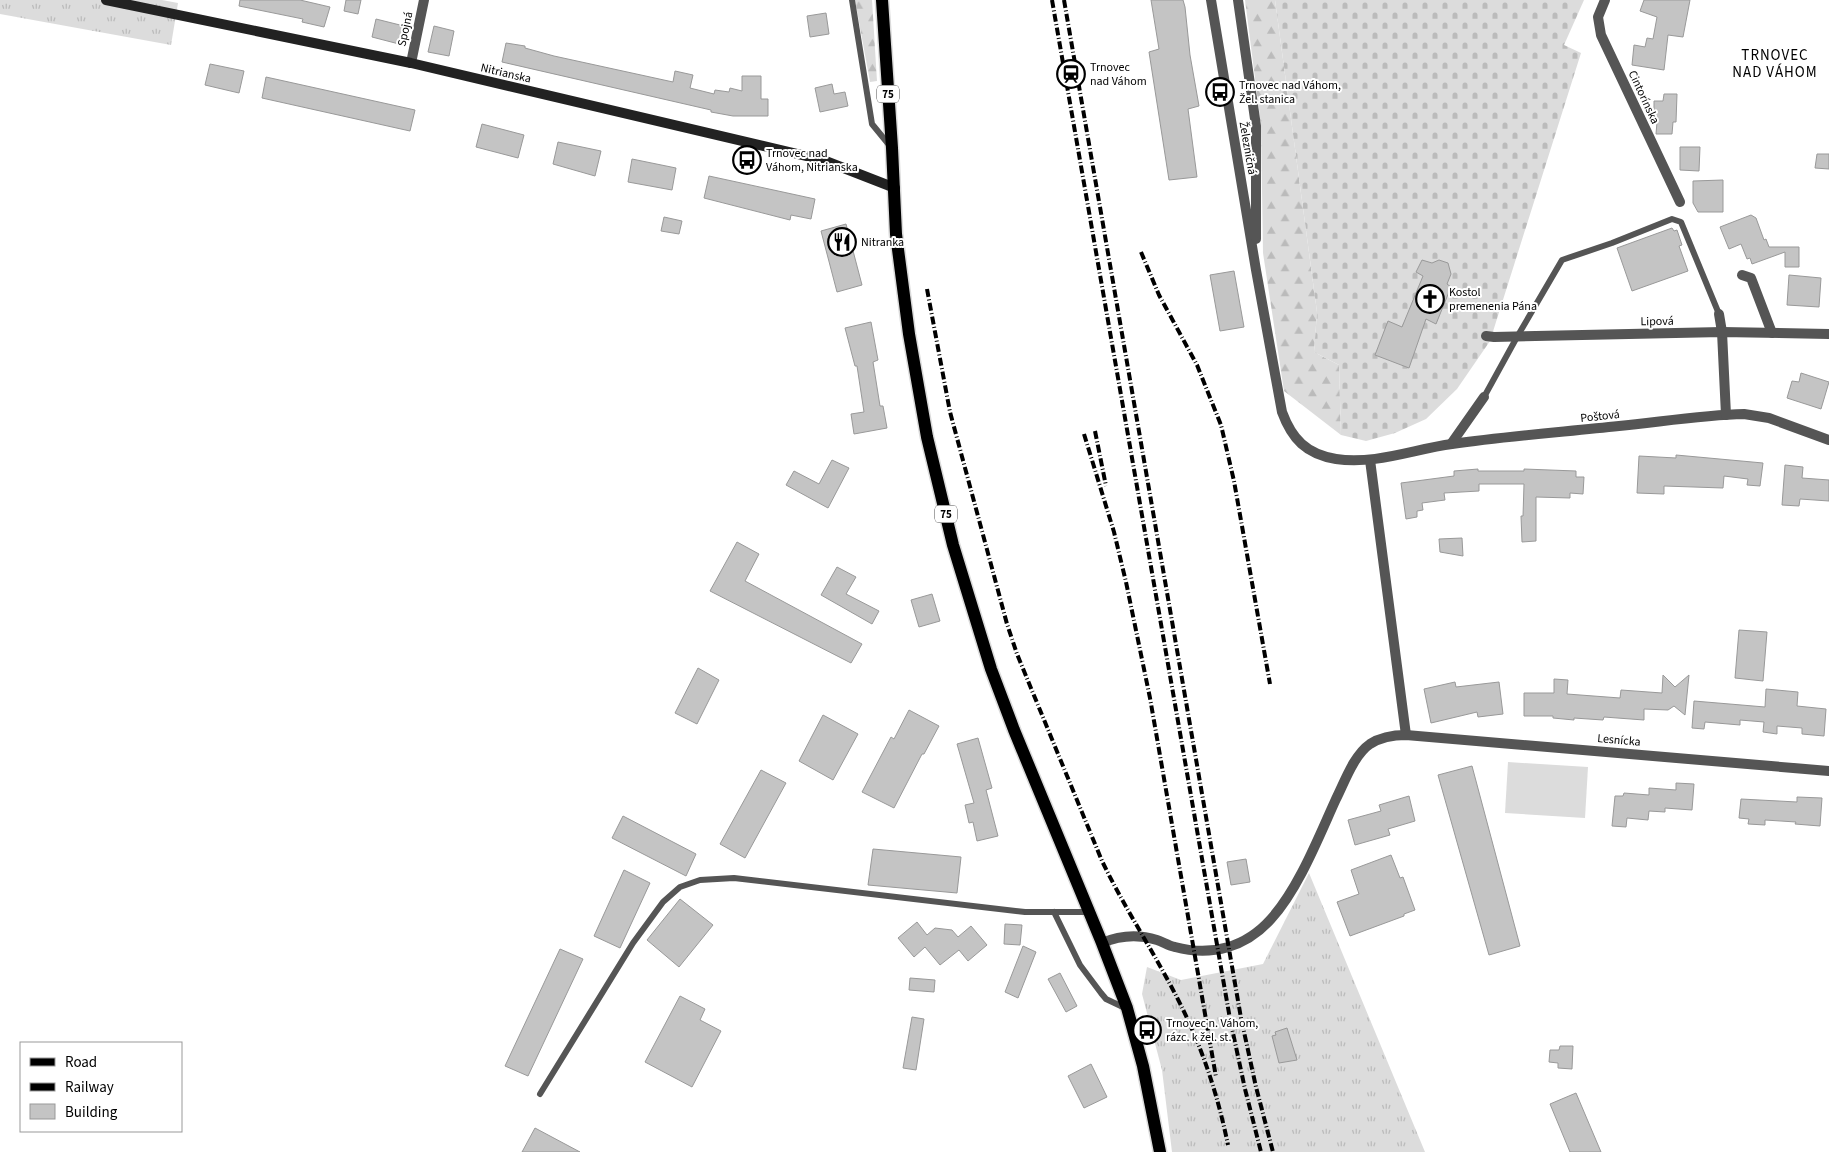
<svg xmlns="http://www.w3.org/2000/svg" width="1829" height="1152" font-family="'Source Sans 3',sans-serif">
<defs>
<pattern id="grass-tufts" width="24" height="20" patternUnits="userSpaceOnUse" patternTransform="scale(1.25)"><rect width="24" height="20" fill="#dcdcdc"/><path d="M3 7l-1-3M5 7V3M7 7l1-3M15 17l-1-3M17 17v-4M19 17l1-3" fill="none" stroke="#bbb"/></pattern>
<pattern id="forest-firs" width="22" height="20" patternUnits="userSpaceOnUse" patternTransform="scale(1.25)"><rect width="22" height="20" fill="#dcdcdc"/><path d="M5 1l3.5 6h-7zM16 11l3.5 6h-7z" fill="#bbb"/></pattern>
<pattern id="cemetery-stones" width="16" height="16" patternUnits="userSpaceOnUse" patternTransform="scale(1.25)"><rect width="16" height="16" fill="#dcdcdc"/><path d="M2 7V4a2 2 0 0 1 4 0v3zM10 15v-3a2 2 0 0 1 4 0v3z" fill="#bbb"/></pattern>
</defs>
<rect width="100%" height="100%" fill="#fff"/>
<g fill="url(#grass-tufts)">
<polygon points="0,0 162,0 178,3 171,45 0,14"/>
<polygon points="1309,873 1425,1152 1172,1152 1162,1070 1142,994 1147,967 1181,980 1263,964"/>
</g>
<g fill="url(#forest-firs)">
<polygon points="855,0 872,0 877,81 870,82"/>
<polygon points="1245,0 1275,0 1317,312 1314,352 1339,365 1341,435 1284,391 1263,253 1261,125"/>
</g>
<polygon fill="url(#cemetery-stones)" points="1275,0 1584,0 1564,45 1581,53 1490,341 1457,389 1426,419 1395,433 1366,441 1341,435 1339,365 1314,352 1317,312"/>
<polygon fill="#dcdcdc" points="1508,762 1588,767 1585,818 1505,813"/>
<g fill="#c4c4c4" stroke="#999">
<polygon points="240,0 300,0 330,7 324,27 302,22 303,19 239,6"/>
<polygon points="346,0 361,0 358,14 344,11"/>
<polygon points="1151,0 1183,0 1185,7 1190,55 1199,106 1188,109 1197,177 1169,180 1149,52 1159,49"/>
<polygon points="1644,0 1690,0 1683,37 1668,35 1664,70 1632,65 1634,45 1645,47 1647,38 1653,39 1657,17 1640,11"/>
<polygon points="826,13 829,34 810,37 807,16"/>
<polygon points="376,19 404,26 399,44 372,37"/>
<polygon points="434,26 454,31 449,56 428,52"/>
<polygon points="506,43 525,46 525,48 554,56 673,82 675,71 693,75 690,88 714,94 715,90 729,92 730,88 742,91 742,76 761,76 761,99 768,99 768,116 733,116 711,112 711,110 502,62"/>
<polygon points="210,64 244,71 239,93 205,85"/>
<polygon points="266,77 415,110 410,131 262,98"/>
<polygon points="832,84 834,94 845,92 848,106 820,112 815,88"/>
<polygon points="1664,94 1677,94 1676,122 1673,122 1672,134 1656,134 1657,122 1654,122 1654,101 1663,101"/>
<polygon points="482,124 524,135 518,158 476,147"/>
<polygon points="558,142 601,151 595,176 553,164"/>
<polygon points="1680,147 1700,147 1699,171 1680,170"/>
<polygon points="1817,154 1829,154 1829,169 1815,168"/>
<polygon points="632,159 676,168 672,190 628,182"/>
<polygon points="709,176 815,199 811,219 791,215 790,220 704,198"/>
<polygon points="1723,180 1723,212 1698,212 1693,203 1693,181"/>
<polygon points="1751,215 1756,218 1764,240 1766,239 1769,247 1799,247 1799,267 1785,267 1785,252 1752,264 1750,258 1747,259 1741,244 1729,249 1720,227"/>
<polygon points="664,217 682,221 679,234 661,231"/>
<polygon points="846,224 862,285 837,292 821,231"/>
<polygon points="1672,228 1674,231 1677,230 1682,245 1679,246 1688,271 1632,291 1617,248"/>
<polygon points="1422,260 1432,263 1439,260 1448,263 1451,274 1447,284 1451,287 1436,324 1426,319 1409,368 1375,355 1388,321 1402,327 1423,276 1416,272"/>
<polygon points="1234,271 1244,327 1220,331 1210,275"/>
<polygon points="1789,275 1821,278 1819,307 1787,305"/>
<polygon points="871,322 878,360 873,362 880,406 883,406 887,428 854,434 851,414 864,412 857,366 855,366 845,328"/>
<polygon points="1801,373 1829,382 1821,409 1787,398 1792,381 1799,382"/>
<polygon points="1676,455 1763,463 1760,486 1747,485 1748,479 1724,476 1723,488 1664,486 1664,494 1637,493 1639,456 1676,458"/>
<polygon points="832,460 849,468 828,508 786,485 794,471 819,484"/>
<polygon points="1785,465 1803,467 1802,478 1829,480 1829,501 1800,499 1799,506 1782,505"/>
<polygon points="1478,469 1478,471 1524,471 1524,469 1576,471 1576,477 1584,477 1583,494 1570,493 1570,498 1536,497 1536,541 1522,542 1521,516 1523,516 1524,484 1479,484 1479,491 1444,493 1445,500 1422,503 1423,510 1417,511 1417,517 1406,519 1401,483 1454,476 1454,471"/>
<polygon points="1462,538 1463,556 1440,552 1439,539"/>
<polygon points="737,542 759,554 745,581 862,644 851,663 710,591"/>
<polygon points="837,567 856,577 846,594 879,611 872,624 821,595"/>
<polygon points="932,594 940,621 919,627 911,600"/>
<polygon points="1739,630 1767,632 1763,681 1735,678"/>
<polygon points="698,668 719,680 697,724 675,713"/>
<polygon points="1663,675 1675,687 1689,675 1685,715 1674,706 1668,710 1644,709 1644,720 1604,717 1603,720 1574,718 1574,720 1553,718 1553,716 1524,716 1524,693 1554,693 1554,679 1568,680 1567,694 1620,698 1621,690 1662,693"/>
<polygon points="1455,682 1456,687 1499,682 1503,714 1478,717 1477,712 1431,723 1424,689"/>
<polygon points="1766,689 1798,692 1797,706 1826,709 1824,736 1802,734 1802,728 1777,726 1777,734 1763,732 1764,722 1740,720 1740,725 1705,722 1704,729 1692,728 1694,701 1765,707"/>
<polygon points="909,710 939,726 924,754 922,754 894,808 862,792 891,737 894,739"/>
<polygon points="823,715 858,734 833,780 799,761"/>
<polygon points="978,738 992,788 986,790 998,836 977,841 973,822 969,823 965,805 974,803 957,744"/>
<polygon points="1472,766 1520,946 1489,955 1438,775"/>
<polygon points="761,770 786,783 745,858 720,844"/>
<polygon points="1676,783 1694,784 1692,810 1665,808 1665,812 1649,811 1648,820 1627,818 1626,827 1612,826 1615,796 1623,796 1624,793 1649,795 1649,788 1676,790"/>
<polygon points="1409,796 1415,821 1388,829 1390,835 1355,845 1348,820 1381,811 1379,805"/>
<polygon points="1797,797 1822,798 1820,826 1795,824 1796,822 1765,820 1765,825 1748,824 1749,819 1739,818 1741,799 1797,802"/>
<polygon points="623,816 696,854 686,876 612,838"/>
<polygon points="873,849 961,857 957,893 868,885"/>
<polygon points="1391,855 1400,878 1403,877 1415,910 1404,914 1404,916 1350,936 1337,902 1359,894 1351,870"/>
<polygon points="1246,859 1250,882 1231,885 1227,862"/>
<polygon points="624,870 650,883 620,948 594,936"/>
<polygon points="680,899 713,925 679,967 647,940"/>
<polygon points="917,922 927,935 935,928 952,930 958,937 971,926 987,945 968,961 959,950 940,965 925,947 914,957 898,938"/>
<polygon points="1005,924 1022,925 1020,945 1004,944"/>
<polygon points="1023,946 1036,952 1018,998 1005,992"/>
<polygon points="560,949 583,959 528,1076 505,1066"/>
<polygon points="1060,973 1077,1006 1066,1012 1048,979"/>
<polygon points="910,978 935,980 934,992 909,990"/>
<polygon points="680,996 705,1009 700,1020 721,1031 692,1087 645,1062"/>
<polygon points="912,1017 924,1019 916,1070 903,1068"/>
<polygon points="1287,1028 1297,1060 1279,1063 1272,1036 1276,1035 1275,1032"/>
<polygon points="1560,1046 1573,1046 1572,1069 1558,1068 1558,1063 1549,1062 1550,1050 1559,1050"/>
<polygon points="1091,1064 1107,1097 1084,1108 1068,1076"/>
<polygon points="1576,1093 1601,1152 1570,1152 1550,1104"/>
<polygon points="535,1128 580,1152 522,1152"/>
</g>
<g fill="none" stroke-linecap="round" stroke-linejoin="round">
<defs>
<polyline id="primary" points="882,0 892,148 896,234 909,334 927,437 953,545 991,669 1014,730 1102,943 1127,1008 1143,1066 1160,1152"/>
</defs>
<use href="#primary" stroke="#dbdbdb" stroke-width="15"/>
<g stroke="#555" stroke-width="6">
<polyline points="852,0 872,124 890,146"/>
<polyline points="1484,397 1517,337 1562,260 1612,243 1672,219 1681,222 1719,314"/>
<polyline points="1054,912 1080,965 1101,993 1106,999 1125,1008"/>
<polyline points="540,1094 633,943 663,902 680,887 700,880 734,878 1025,912 1088,912"/>
</g>
<g stroke="#555" stroke-width="10">
<path d="M1211,0L1256,270L1282,412C1292,439 1306,454 1336,459C1375,465 1414,449 1452,444C1507,436 1563,432 1619,426C1660,422 1702,415 1744,414L1769,418L1829,440"/>
<polyline points="1238,0 1256,126 1256,239"/>
<polyline points="1605,0 1598,17 1601,35 1680,202"/>
<polyline points="411,63 424,0"/>
<polyline points="1742,275 1751,278 1772,333"/>
<polyline points="1719,314 1722,332 1726,415"/>
<polyline points="1486,336 1494,337 1722,332 1829,334"/>
<polyline points="1451,444 1484,397"/>
<polyline points="1370,460 1406,735"/>
<path d="M1102,943C1121,935 1138,934 1157,940C1163,942 1169,946 1175,947C1212,957 1246,947 1271,919C1299,888 1319,836 1336,799C1345,781 1354,755 1370,744C1381,737 1393,735 1406,735L1829,771"/>
</g>
<polyline stroke="#222" stroke-width="10" points="106,0 411,63 823,160 895,188"/>
<use href="#primary" stroke="#000" stroke-width="12"/>
<g stroke="#000" stroke-width="4" stroke-dasharray="8 2.5 1 2.5" stroke-linecap="butt">
<polyline points="1052,0 1230,1019 1245,1089 1261,1152"/>
<polyline points="1064,0 1241,1018 1256,1087 1273,1152"/>
<polyline points="1141,252 1159,295 1197,365 1221,425 1234,481 1270,684"/>
<path d="M927,289L950,412L1007,624L1017,654L1102,861C1128,915 1162,964 1187,1018C1206,1059 1219,1101 1228,1145"/>
<polyline points="1095,431 1106,486"/>
<polyline points="1084,434 1114,532 1126,582 1150,698 1216,1077"/>
</g>
</g>
<defs>
<symbol id="station-ring" viewBox="-11 -11 22 22"><circle r="9.5" fill="#fff" stroke="#000" stroke-width="1.5"/><path d="M-3-6H3Q5-6 5-4V2Q5 4 3 4L4.5 6H3L1.5 4h-3L-3 6H-4.5L-3 4Q-5 4-5 2V-4Q-5-6-3-6ZM-3.5-4v3h7v-3ZM-3.5 1v1.5H-2V1ZM2 1v1.5H3.5V1Z" fill="#000"/></symbol>
<symbol id="bus-ring" viewBox="-11 -11 22 22"><circle r="9.5" fill="#fff" stroke="#000" stroke-width="1.5"/><path d="M-5-6H5V4H4V6H2V4H-2V6H-4V4H-5ZM-3.5-4V0h7V-4ZM-3.5 1.2v1.5H-2V1.2ZM2 1.2v1.5H3.5V1.2Z" fill="#000"/></symbol>
<symbol id="restaurant-ring" viewBox="-11 -11 22 22"><circle r="9.5" fill="#fff" stroke="#000" stroke-width="1.5"/><path d="M-5-6h1v4h1v-4h1v4h1v-4h1v5L-1.5 .5V6h-2V.5L-5-1ZM5-6V6H3V1.5H1.5Q1.5-4 5-6Z" fill="#000"/></symbol>
<symbol id="church-ring" viewBox="-11 -11 22 22"><circle r="9.5" fill="#fff" stroke="#000" stroke-width="1.5"/><path d="M-1.2-6h2.4v3.5h3.3v2.4h-3.3V6h-2.4V-.1h-3.3v-2.4h3.3Z" fill="#000"/></symbol>
</defs>
<g fill-rule="evenodd">
<use href="#station-ring" x="1055" y="58" width="32" height="32"/>
<use href="#bus-ring" x="1204" y="76" width="32" height="32"/>
<use href="#bus-ring" x="731" y="144" width="32" height="32"/>
<use href="#restaurant-ring" x="826" y="226" width="32" height="32"/>
<use href="#church-ring" x="1414" y="283" width="32" height="32"/>
<use href="#bus-ring" x="1131" y="1014" width="32" height="32"/>
</g>
<g text-anchor="middle" stroke-width="4" stroke-linejoin="round" paint-order="stroke">
<g fill="#fff" stroke="#4c4c4c" stroke-width="1">
<rect x="877" y="85.5" width="22" height="17" rx="4"/>
<rect x="935" y="505.5" width="22" height="17" rx="4"/>
</g>
<g font-size="11" font-weight="bold" fill="#000">
<text x="888" y="98">75</text>
<text x="946" y="518">75</text>
</g>
<g font-size="12" fill="#000" stroke="#fff">
<text transform="translate(405 29) rotate(-78)" y="4">Spojná</text>
<text transform="translate(506 73) rotate(13)" y="4">Nitrianska</text>
<text transform="translate(1644 97) rotate(65)" y="4">Cintorínska</text>
<text transform="translate(1248 148) rotate(80)" y="4">Železničná</text>
<text transform="translate(1657 321) rotate(-1)" y="4">Lipová</text>
<text transform="translate(1600 416) rotate(-6)" y="4">Poštová</text>
<text transform="translate(1619 740) rotate(5)" y="4">Lesnícka</text>
</g>
<g font-size="12" fill="#000" stroke="#fff" text-anchor="start">
<text x="1090" y="71">Trnovec<tspan x="1090" dy="14">nad Váhom</tspan></text>
<text x="1239" y="89">Trnovec nad Váhom,<tspan x="1239" dy="14">Žel. stanica</tspan></text>
<text x="766" y="157">Trnovec nad<tspan x="766" dy="14">Váhom, Nitrianska</tspan></text>
<text x="861" y="246">Nitranka</text>
<text x="1449" y="296">Kostol<tspan x="1449" dy="14">premenenia Pána</tspan></text>
<text x="1166" y="1027">Trnovec n. Váhom,<tspan x="1166" dy="14">rázc. k žel. st.</tspan></text>
</g>
<g font-size="15" letter-spacing="1" fill="#000" stroke="#fff">
<text x="1775" y="60">TRNOVEC<tspan x="1775" dy="17">NAD VÁHOM</tspan></text>
</g>
</g>
<rect x="20" y="1042" width="162" height="90" fill="#ffffff" stroke="#999999"/>
<rect x="30" y="1058" width="25" height="8" fill="#000000" stroke="#999999"/>
<text x="65" y="1067" font-size="15" fill="#000000">Road</text>
<rect x="30" y="1083" width="25" height="8" fill="#000000" stroke="#999999"/>
<text x="65" y="1092" font-size="15" fill="#000000">Railway</text>
<rect x="30" y="1104" width="25" height="15" fill="#c4c4c4" stroke="#999999"/>
<text x="65" y="1117" font-size="15" fill="#000000">Building</text>
</svg>
